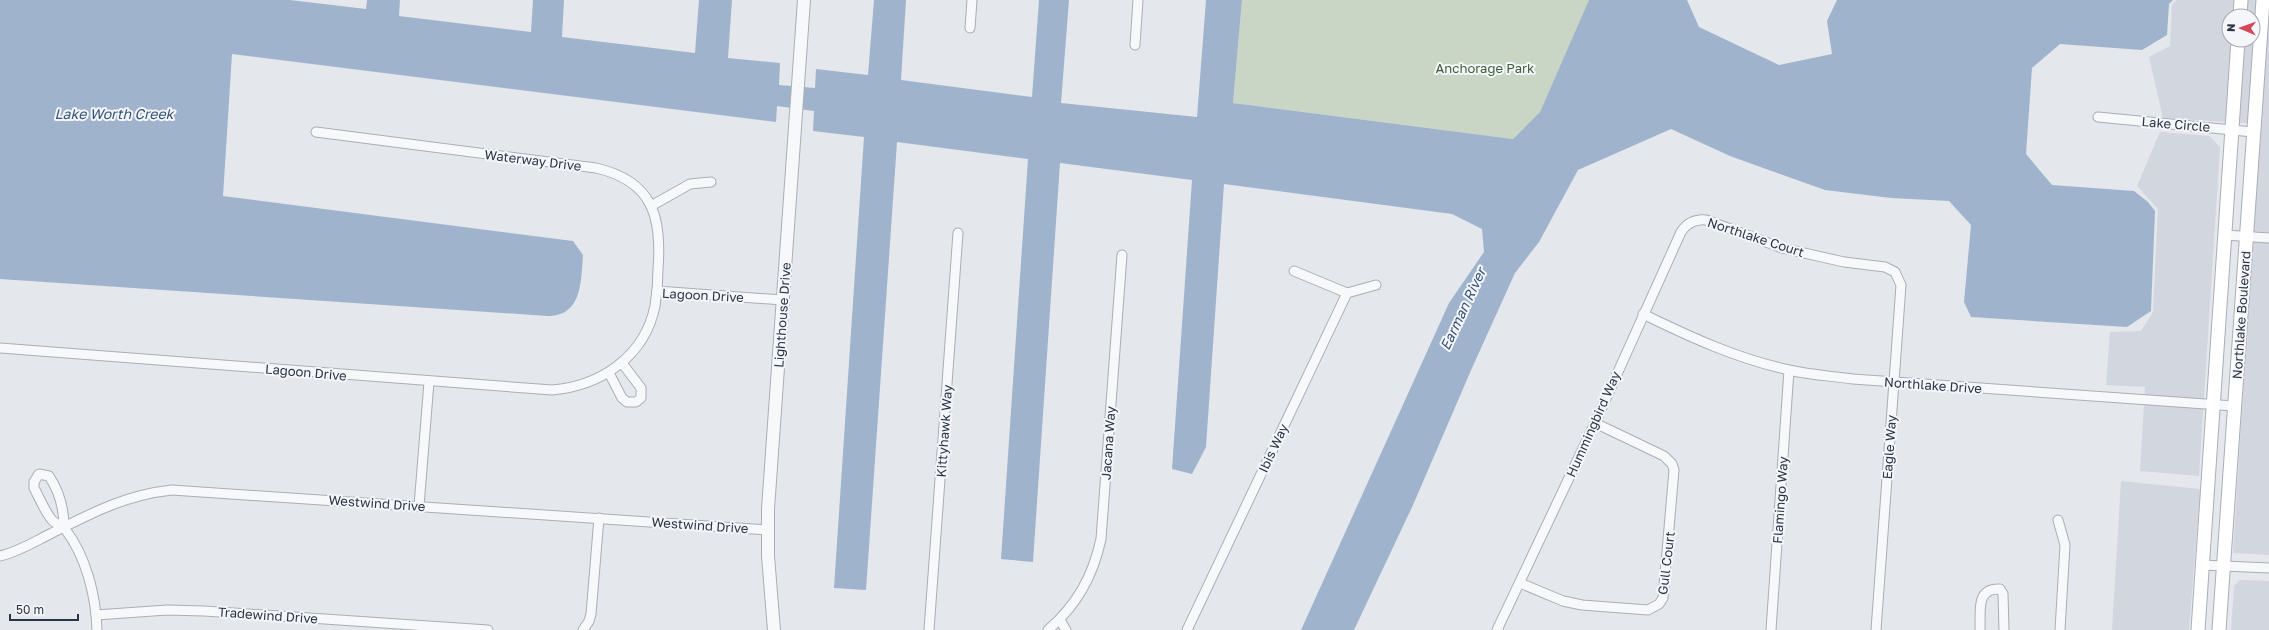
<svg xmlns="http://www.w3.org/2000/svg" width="2269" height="630" font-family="'Golos Text',sans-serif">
<rect width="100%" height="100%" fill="#e4e7ec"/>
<g fill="#d2d6de" fill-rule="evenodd">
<path d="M2177,0H2269V555L2233,553L2260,124L2163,118L2149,57L2170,46L2172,5ZM2229,16H2253V40H2229Z"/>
<polygon points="2160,132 2209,136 2220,147 2199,476 2140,471 2145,387 2106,385 2110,332 2141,331 2153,312 2158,209 2137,186"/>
<polygon points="2121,481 2200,489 2189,630 2112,630"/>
<polygon points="2240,580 2269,581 2269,630 2231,630 2234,586"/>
</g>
<polygon fill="#c9d6c5" points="1242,0 1590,0 1540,112 1513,139 1233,103"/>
<path fill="#9fb4cc" d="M0,0H290L366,9L367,0H400L399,16L531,32L533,0H564L562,37L695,53L699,0H732L728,58L780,63L779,85L815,88L816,69L868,75L874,0H906L901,80L1032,97L1039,0H1069L1061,103L1197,117L1206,0H1242L1233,103L1513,139L1540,112L1589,0H1687L1699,27L1779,65L1832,54L1827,21L1837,0H2173L2169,4L2167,35L2142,50L2060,44L2032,68L2026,154L2052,185L2134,191L2148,202L2155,211L2151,311L2127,327L1971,317L1964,302L1971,225L1949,201L1891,198L1825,190L1730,156L1671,129L1578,170L1539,242L1515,273L1472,368L1413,505L1354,630H1301L1449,303L1484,252L1482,229L1452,214L1224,184L1206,447L1192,474L1172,469L1192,180L1060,163L1033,562L1001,559L1028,159L897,142L866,590L834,588L864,137L813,131L814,111L777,106L776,122L232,54L223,196L573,241L583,255C581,279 583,316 548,316L0,279Z"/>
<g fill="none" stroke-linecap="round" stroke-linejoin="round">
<defs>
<g id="minor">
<polyline points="970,28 972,0"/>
<polyline points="1135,45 1138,0"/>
<polyline points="2098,117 2253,132"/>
<polyline points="651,206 690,184 711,182"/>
<polyline points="2225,235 2269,238"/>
<polyline points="1294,271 1347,293"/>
<polyline points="657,291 783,300"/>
<path d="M1643,314C1690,337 1738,359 1789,370C1810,375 1832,376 1853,379L2234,406"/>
<path d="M0,348L552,390C601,386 645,356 655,306C657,294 658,281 658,269C662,217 653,181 596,168L316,132"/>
<polyline points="609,373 622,398 627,402 636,402 641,398 641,388 622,363"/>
<polyline points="419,506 429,382"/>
<polyline points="2058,520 2065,545 2060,630"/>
<path d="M64,527C64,509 59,491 49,476L39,474L34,482V488C39,497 45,512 52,520C55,524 62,525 65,529C86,556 96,596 97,630"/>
<path d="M0,556C18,552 34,542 50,534C92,513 125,495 172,490L768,530"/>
<polyline points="2202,565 2269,568"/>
<polyline points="1520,583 1563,601 1582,605 1648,610 1659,604 1663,598 1674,470 1672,464 1664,456 1595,423"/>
<polyline points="96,615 167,610 204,611 488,630"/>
<polyline points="1060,620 1066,630"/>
<polyline points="583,630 589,621 591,614 599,518"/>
<polyline points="929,630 958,233"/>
<path d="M1048,630C1077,605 1093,576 1101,539L1122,255"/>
<polyline points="1187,630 1347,293 1376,285"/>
<path d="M1497,630L1595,423L1681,232C1687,223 1695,219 1706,220L1782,248L1844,262L1885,267L1895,272L1901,285L1876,630"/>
<polyline points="1771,630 1789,370"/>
<path d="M1980,630C1981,612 1975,588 2000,589L2003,594L2004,630"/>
</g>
<polyline id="tertiary" points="774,630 768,556 768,509 804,0"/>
<g id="secondary">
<polyline points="2240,16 2241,0"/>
<polyline points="2198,630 2238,40"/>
<polyline points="2219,630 2263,0"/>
</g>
</defs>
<use href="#minor" stroke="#a9aeb7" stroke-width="11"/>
<use href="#tertiary" stroke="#a9aeb7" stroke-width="14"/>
<use href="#secondary" stroke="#a9aeb7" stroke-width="15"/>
<use href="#minor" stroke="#f7f8fa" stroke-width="9"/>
<use href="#tertiary" stroke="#f7f8fa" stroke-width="12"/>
<use href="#secondary" stroke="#fff" stroke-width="13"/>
</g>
<g text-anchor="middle" stroke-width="4" stroke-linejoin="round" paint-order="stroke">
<g font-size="13" fill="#3f6138" stroke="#f4f6f9">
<text x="1485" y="73">Anchorage Park</text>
</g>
<g font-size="13" fill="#2b3445" stroke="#f4f6f9">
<text transform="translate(2176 124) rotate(5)" y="5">Lake Circle</text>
<text transform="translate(533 160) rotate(7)" y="5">Waterway Drive</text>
<text transform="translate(1756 237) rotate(18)" y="5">Northlake Court</text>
<text transform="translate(703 295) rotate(3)" y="5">Lagoon Drive</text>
<text transform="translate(782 315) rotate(-86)" y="5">Lighthouse Drive</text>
<text transform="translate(2241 315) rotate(-86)" y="5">Northlake Boulevard</text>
<text transform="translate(306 372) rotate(5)" y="5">Lagoon Drive</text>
<text transform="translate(1933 385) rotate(4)" y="5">Northlake Drive</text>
<text transform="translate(1593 424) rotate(-66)" y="5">Hummingbird Way</text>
<text transform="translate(944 431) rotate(-86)" y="5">Kittyhawk Way</text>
<text transform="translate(1108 443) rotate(-86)" y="5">Jacana Way</text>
<text transform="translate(1889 447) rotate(-86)" y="5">Eagle Way</text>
<text transform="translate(1273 448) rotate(-65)" y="5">Ibis Way</text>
<text transform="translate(1780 500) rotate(-86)" y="5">Flamingo Way</text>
<text transform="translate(377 503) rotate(4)" y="5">Westwind Drive</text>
<text transform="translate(700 525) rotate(4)" y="5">Westwind Drive</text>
<text transform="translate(1666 563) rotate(-83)" y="5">Gull Court</text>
<text transform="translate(268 615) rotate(4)" y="5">Tradewind Drive</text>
</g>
<g font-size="14" font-style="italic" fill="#34527a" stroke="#f4f6f9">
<text x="114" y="119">Lake Worth Creek</text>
<text transform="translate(1463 309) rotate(-65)" y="5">Earman River</text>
</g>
</g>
<g transform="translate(2241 28) rotate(272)"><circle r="19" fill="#f4f6f9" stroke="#a4a8b1"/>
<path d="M0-3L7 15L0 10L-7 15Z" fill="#d1495b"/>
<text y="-6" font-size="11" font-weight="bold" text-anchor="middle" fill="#2b3445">N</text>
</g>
<path d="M10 614v6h68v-6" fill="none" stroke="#2b3445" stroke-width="2"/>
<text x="16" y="614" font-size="12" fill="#2b3445" stroke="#f4f6f9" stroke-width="3" paint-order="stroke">50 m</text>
</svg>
